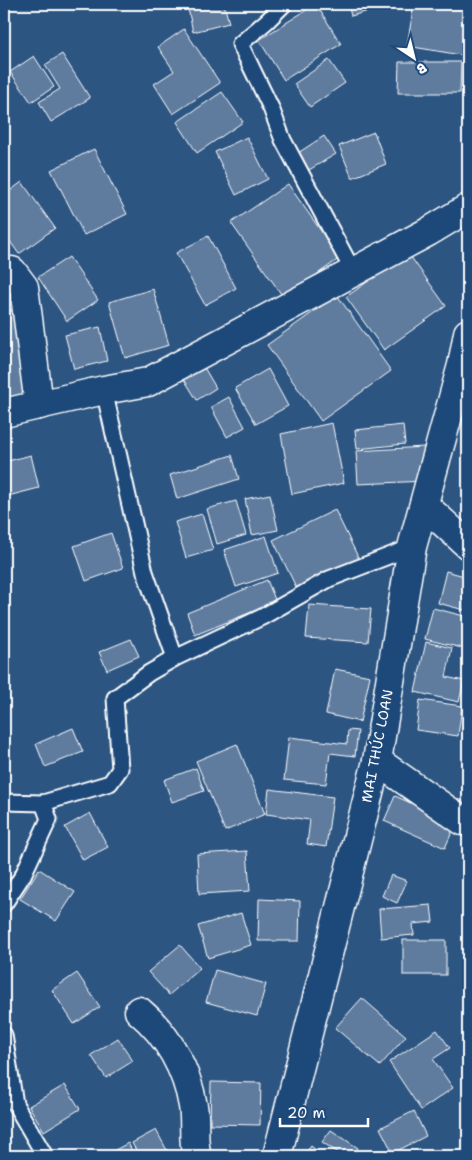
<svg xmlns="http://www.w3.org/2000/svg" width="472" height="1160" font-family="'Shantell Sans',sans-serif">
<rect width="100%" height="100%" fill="#2c5582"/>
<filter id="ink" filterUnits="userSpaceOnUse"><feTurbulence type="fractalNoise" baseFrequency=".02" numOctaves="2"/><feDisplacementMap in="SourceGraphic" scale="10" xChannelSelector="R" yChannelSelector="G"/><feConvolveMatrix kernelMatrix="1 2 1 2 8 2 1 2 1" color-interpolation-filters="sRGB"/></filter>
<g filter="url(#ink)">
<g fill="#5e7c9f" stroke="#fff">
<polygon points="187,4 224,4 229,23 193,32"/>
<polygon points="316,4 341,44 284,80 259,40"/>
<polygon points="348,4 394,4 351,16"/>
<polygon points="414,4 436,4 468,9 461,55 407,46"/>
<polygon points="184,29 220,83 173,114 154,84 174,71 158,47"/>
<polygon points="62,54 90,98 51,122 39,102 60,89 45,65"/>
<polygon points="34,56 54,87 31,102 10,72"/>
<polygon points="329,60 345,83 310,107 294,84"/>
<polygon points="399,62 461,62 460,93 398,93"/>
<polygon points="222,92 243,122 197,153 177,122"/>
<polygon points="374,132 386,164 352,178 339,146"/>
<polygon points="324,136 336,154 309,170 298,153"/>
<polygon points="247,137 268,179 236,195 215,152"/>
<polygon points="94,149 127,214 84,235 51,170"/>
<polygon points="22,182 55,228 19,254 4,233 4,195"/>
<polygon points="288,184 340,258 284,298 231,223"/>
<polygon points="208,236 236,288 205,305 176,253"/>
<polygon points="408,253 446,306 384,350 346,297"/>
<polygon points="69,257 98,300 67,321 38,277"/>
<polygon points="153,289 169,345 125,358 109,302"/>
<polygon points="337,295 391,371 321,421 267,345"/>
<polygon points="12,310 29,393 4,398 4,311"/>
<polygon points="100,327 107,361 74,369 65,335"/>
<polygon points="202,364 216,388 197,400 182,376"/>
<polygon points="268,369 288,406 256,424 235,388"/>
<polygon points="229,397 245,427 227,437 211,407"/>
<polygon points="332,423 344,483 292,494 281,434"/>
<polygon points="403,425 405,444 357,449 355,430"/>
<polygon points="424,447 426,481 358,484 356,451"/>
<polygon points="31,455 39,488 4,497 4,462"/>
<polygon points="232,455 239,479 177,499 170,475"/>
<polygon points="270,494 278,530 252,535 245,499"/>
<polygon points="236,501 246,535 217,544 207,509"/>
<polygon points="335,510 359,559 297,589 273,540"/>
<polygon points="202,514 213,550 186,558 175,522"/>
<polygon points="111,533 123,568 86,581 74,546"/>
<polygon points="266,536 278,573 236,587 224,550"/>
<polygon points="446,571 468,577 468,611 438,603"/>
<polygon points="267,580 276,602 195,635 187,613"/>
<polygon points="309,605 371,609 368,642 306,638"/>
<polygon points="433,608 468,617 468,641 466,649 425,639"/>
<polygon points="131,639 139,656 107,670 99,652"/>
<polygon points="426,642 452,648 446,677 464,681 459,702 415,692"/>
<polygon points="335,669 370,676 360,722 326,714"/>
<polygon points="420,700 462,706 458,736 416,730"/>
<polygon points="73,728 83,752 45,767 36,744"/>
<polygon points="348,730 358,731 355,756 330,753 326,784 284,780 289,737 347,744"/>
<polygon points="237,744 265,814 225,831 196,761"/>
<polygon points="196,768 204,791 172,802 164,780"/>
<polygon points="269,789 333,797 326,847 307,844 310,820 266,814"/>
<polygon points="395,796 456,823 445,848 384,821"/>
<polygon points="90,813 108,847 83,860 65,827"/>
<rect x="4" y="818" width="1" height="52"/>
<polygon points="247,851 250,891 199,894 197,854"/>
<polygon points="468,856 468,871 461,864"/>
<polygon points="39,869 75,892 56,921 20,899"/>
<polygon points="391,875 407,881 397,903 382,896"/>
<polygon points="259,899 300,901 299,941 258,941"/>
<polygon points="431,905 433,922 413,924 414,935 381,938 379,909"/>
<polygon points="241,913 251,945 208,958 198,926"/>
<rect x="403" y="940" width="43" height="35"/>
<polygon points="180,945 200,968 169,995 148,972"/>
<polygon points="215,970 266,984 257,1016 206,1002"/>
<polygon points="77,973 100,1007 74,1024 52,990"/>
<polygon points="362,998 406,1036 380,1066 335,1028"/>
<polygon points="437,1030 450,1048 433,1059 453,1088 421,1110 389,1062"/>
<polygon points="118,1038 133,1061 106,1078 91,1055"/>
<polygon points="211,1082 261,1083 260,1125 210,1124"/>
<polygon points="65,1085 80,1109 44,1131 29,1106"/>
<polygon points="414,1111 426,1136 393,1153 380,1128"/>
<polygon points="156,1130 170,1156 139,1156 132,1143"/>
<polygon points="331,1130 358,1148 352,1156 343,1156 322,1142"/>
<polygon points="128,1143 135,1156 109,1156 108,1154"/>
<polygon points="311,1146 323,1156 303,1156"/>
</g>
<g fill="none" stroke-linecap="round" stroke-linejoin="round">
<defs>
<g id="service">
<polyline points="284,4 267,21 240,44 271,108 283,140 354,273"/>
<polyline points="104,390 145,572 175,658"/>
<polyline points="4,802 43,803 110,783 120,769 115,698 149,673 175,658 262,617 329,579 412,547"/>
<polyline points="4,904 23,875 49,819 43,803"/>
<polyline points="4,1035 15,1104 45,1156"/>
</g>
<g id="minor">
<polyline points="12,271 24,287 39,405"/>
<polyline points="4,413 104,390 148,382 428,232 468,208"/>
<polyline points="424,505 468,545"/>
<polyline points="377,761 463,821 468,821"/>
<path d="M139,1011C168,1035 187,1070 193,1106C196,1123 192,1140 197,1156"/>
</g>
<polyline id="secondary" points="277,1156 377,761 412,547 462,365 468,333"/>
</defs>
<use href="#service" stroke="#fff" stroke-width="19"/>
<use href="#minor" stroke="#fff" stroke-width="31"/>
<use href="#secondary" stroke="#fff" stroke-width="31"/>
<use href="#service" stroke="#1f4a7a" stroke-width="15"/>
<use href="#minor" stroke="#1f4a7a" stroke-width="28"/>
<use href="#secondary" stroke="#1f4a7a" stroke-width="28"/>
</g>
</g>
<g text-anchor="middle" stroke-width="4" stroke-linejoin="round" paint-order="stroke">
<g font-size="14" fill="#fff" stroke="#1f4a7a">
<text transform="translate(377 746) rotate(-79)" y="5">MAI THÚC LOAN</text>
</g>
</g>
<rect width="472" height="1160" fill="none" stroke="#1f4a7a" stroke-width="20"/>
<rect x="10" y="10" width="452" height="1140" fill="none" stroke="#fff" stroke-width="2" filter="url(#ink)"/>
<g transform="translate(414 58) rotate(145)" stroke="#1f4a7a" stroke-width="4" paint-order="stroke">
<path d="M0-4L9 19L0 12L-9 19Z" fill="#ffffff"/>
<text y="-8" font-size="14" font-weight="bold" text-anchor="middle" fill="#ffffff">B</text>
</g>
<path d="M280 1118v8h88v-8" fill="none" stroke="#ffffff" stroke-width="2.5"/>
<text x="287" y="1118" font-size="15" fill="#ffffff" stroke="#1f4a7a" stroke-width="4" paint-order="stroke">20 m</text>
</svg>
